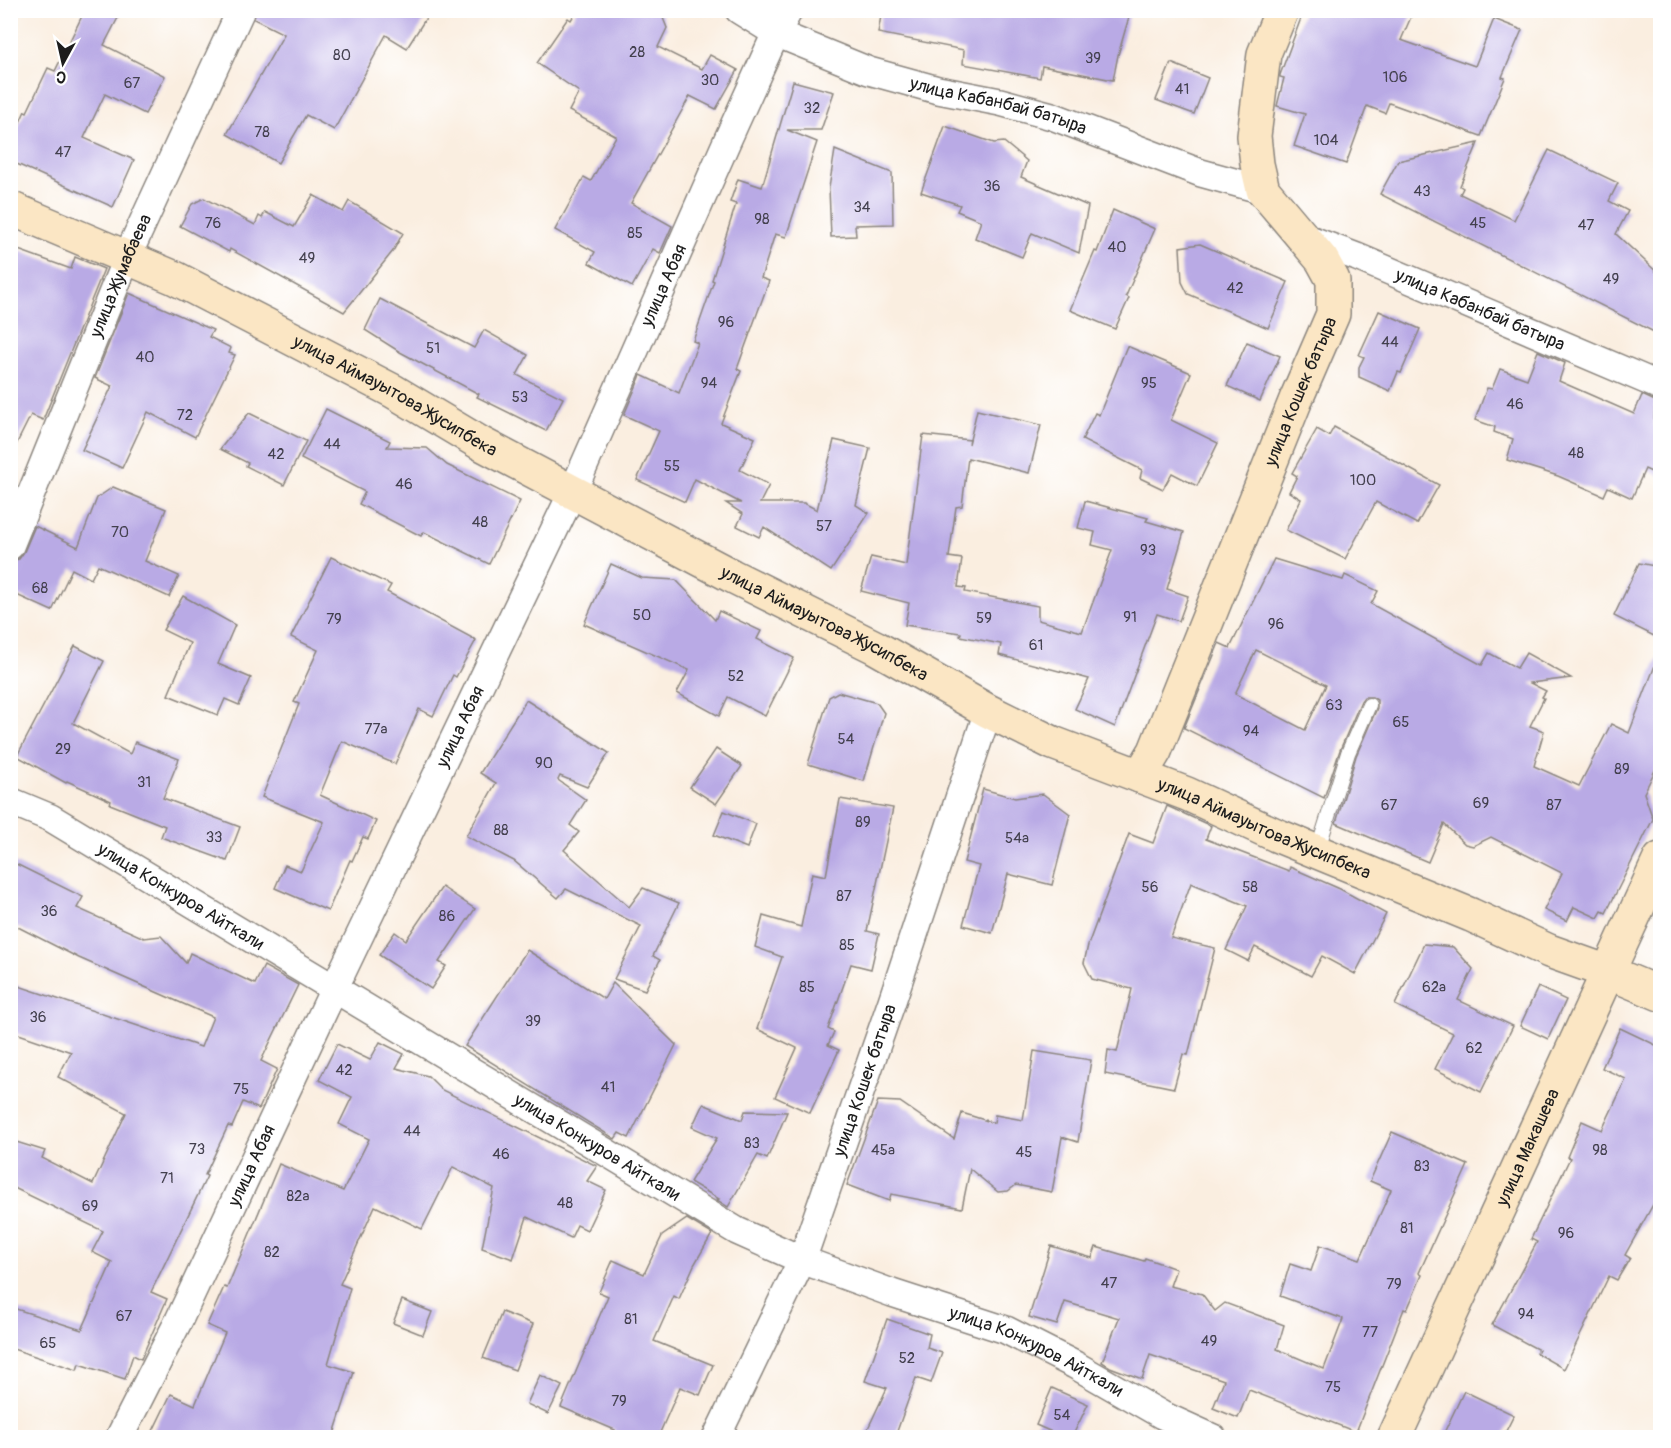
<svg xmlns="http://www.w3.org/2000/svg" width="1671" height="1448" font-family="Pangolin,sans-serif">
<rect width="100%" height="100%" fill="#fff"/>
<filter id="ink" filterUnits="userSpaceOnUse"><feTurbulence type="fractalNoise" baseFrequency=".0167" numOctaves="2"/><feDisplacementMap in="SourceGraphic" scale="12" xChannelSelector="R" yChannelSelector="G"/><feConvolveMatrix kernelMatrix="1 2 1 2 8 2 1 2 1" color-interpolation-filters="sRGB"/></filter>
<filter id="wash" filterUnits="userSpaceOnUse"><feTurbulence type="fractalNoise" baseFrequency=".008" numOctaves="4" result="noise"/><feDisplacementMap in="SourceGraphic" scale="24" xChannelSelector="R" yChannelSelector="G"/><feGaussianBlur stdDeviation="1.35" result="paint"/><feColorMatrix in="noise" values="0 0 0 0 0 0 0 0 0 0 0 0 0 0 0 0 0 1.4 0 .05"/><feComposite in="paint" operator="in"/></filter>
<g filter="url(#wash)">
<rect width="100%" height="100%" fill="#faeee0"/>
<g id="blocks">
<g fill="#b9aae5" fill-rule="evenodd">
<polygon points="85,10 122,10 104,45 165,76 145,114 105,94 84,138 134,160 113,207 10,161 10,144 25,111 27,112 48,68 55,71"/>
<polygon points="256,10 431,10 407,48 386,35 334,130 306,115 278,163 227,134 284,34 254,19"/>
<polygon points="577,10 639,10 661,13 667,28 658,47 702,69 710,55 738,70 716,109 690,96 631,203 672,226 660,253 653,249 632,287 589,263 595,252 555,230 584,177 591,181 616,136 569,111 579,92 537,63 568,18 571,20"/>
<polygon points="882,10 1131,10 1118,55 1113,80 1042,66 1040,78 963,64 964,50 878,33"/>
<polygon points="1304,10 1414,10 1401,40 1475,66 1494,19 1522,30 1502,77 1505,78 1481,136 1389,103 1385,113 1367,106 1346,164 1294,146 1305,114 1277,106 1284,78 1280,77 1280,75"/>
<polygon points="1171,63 1208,78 1194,114 1156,100"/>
<polygon points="793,81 834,92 821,130 787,130 817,142 786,237 775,234 761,278 769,281 737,369 741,371 721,423 755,438 740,470 769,485 760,503 804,503 817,510 834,440 870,448 856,505 869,513 831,571 764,527 759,537 737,526 743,514 726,503 741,503 695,479 685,502 637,480 659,431 624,415 641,375 679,393 698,343 693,341 714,281 712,280 736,204 730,202 738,179 762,187"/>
<polygon points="945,126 994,143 1004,142 1027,161 1021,177 1088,206 1079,253 1032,233 1022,257 975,238 981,221 957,211 960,205 921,192"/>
<polygon points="1478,143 1460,186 1463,188 1460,194 1514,220 1549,150 1618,183 1609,201 1628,211 1616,234 1660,275 1660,335 1380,194 1398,161"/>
<polygon points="835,150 892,173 893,224 855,225 856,236 831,237 829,188"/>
<polygon points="313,195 343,212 349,201 403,233 393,251 344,312 230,249 229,252 180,226 192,204 204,198 255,225 259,216 262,218 265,212 294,227"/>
<polygon points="1113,210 1155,229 1126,296 1129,298 1115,329 1070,310 1095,251 1097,252"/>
<polygon points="1200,244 1288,282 1268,328 1188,294 1182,282 1180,247"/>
<polygon points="10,247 71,269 75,257 104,269 43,420 31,415 10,457"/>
<polygon points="129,293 213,330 209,337 231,348 229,353 235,355 195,437 148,412 122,468 82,450 112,386 95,378"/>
<polygon points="380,299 474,348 484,330 528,355 517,375 563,398 546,431 477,397 479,394 400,352 365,330"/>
<polygon points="1379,311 1420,329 1401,373 1398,372 1390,391 1359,377 1359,367 1364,357 1359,355"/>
<polygon points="1247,342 1280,356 1260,401 1227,386"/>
<polygon points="1127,346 1191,373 1171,420 1218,443 1197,486 1172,473 1163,489 1140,478 1142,470 1082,440 1095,413 1099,415"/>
<polygon points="1538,351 1565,363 1559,381 1634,414 1642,395 1655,401 1654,426 1660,429 1660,476 1645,469 1632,498 1608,487 1604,496 1558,476 1507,460 1513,439 1494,432 1495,427 1475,420 1487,388 1492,389 1500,369 1527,379"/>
<polygon points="326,409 390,441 387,447 427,448 447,465 520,501 489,564 424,532 421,536 359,504 365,492 301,459"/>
<polygon points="977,410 1041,425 1029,473 968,458 962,506 956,507 949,557 962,559 958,587 966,588 965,592 1038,606 1038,620 1082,632 1112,550 1092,545 1095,532 1078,528 1085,501 1148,518 1146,521 1184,532 1167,589 1188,596 1179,621 1157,614 1115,727 1075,709 1089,679 999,655 1001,644 960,636 961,633 905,625 909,603 861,591 871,557 906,565 923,435 970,440 969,444"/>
<polygon points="249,413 306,441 284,485 246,466 248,463 220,449"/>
<polygon points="1334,427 1439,485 1417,524 1376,502 1345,559 1286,530 1301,499 1289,492 1297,476 1292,473 1317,429 1329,436"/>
<polygon points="113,487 166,509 145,561 179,576 169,597 98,565 91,579 72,569 52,611 10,592 10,561 19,559 24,552 35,526 78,547 97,498"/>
<polygon points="331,557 391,585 387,592 476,640 456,677 453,675 433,716 419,709 395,764 342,741 320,795 376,821 368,839 363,837 352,861 350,860 328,911 275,888 285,865 301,871 324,822 262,797 299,704 294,702 318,650 291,637"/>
<path d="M1274,559L1343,580L1345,575L1378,591L1371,604L1482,665L1489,653L1517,668L1526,653L1571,678L1530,683L1546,691L1542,697L1544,698L1530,726L1544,731L1534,766L1579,786L1611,724L1629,733L1659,655L1660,656V760L1644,793L1653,819L1606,913L1602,911L1598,918L1574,907L1567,921L1544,910L1562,873L1491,837L1473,846L1465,844L1444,824L1428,862L1336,823L1356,756L1377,708V700L1372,697H1364L1361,701L1340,750L1324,798L1184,728L1219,643L1230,648ZM1256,650L1326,685L1305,730L1235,694Z"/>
<polygon points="1639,563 1660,567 1660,639 1614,616"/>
<polygon points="611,564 642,578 676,580 715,620 719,611 761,631 757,639 794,658 765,716 728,697 719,716 677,693 689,670 584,624"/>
<polygon points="183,596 235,625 218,664 251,678 239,705 225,699 218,715 168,695 190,643 163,630"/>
<polygon points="75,646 104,661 73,723 130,754 135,742 179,759 163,798 240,827 227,861 161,837 165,826 110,804 111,801 67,781 66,783 17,756"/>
<polygon points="838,692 877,703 884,713 864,781 808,764 829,697"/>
<polygon points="526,700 609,753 587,787 560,776 558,780 586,800 570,825 579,832 564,850 629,907 643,888 679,903 653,956 660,960 645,990 614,979 641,926 566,889 558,898 514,861 466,836 496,783 480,773"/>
<polygon points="716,749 742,766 716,804 690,787"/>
<polygon points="983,789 1015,798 1043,794 1070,814 1052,885 1008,874 992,933 963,925 979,866 964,862"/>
<polygon points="840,799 893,808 867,931 879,934 871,969 851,964 828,1029 834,1032 828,1045 839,1050 810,1113 775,1097 797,1048 757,1029 782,957 755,947 763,916 801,927 812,873 826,876"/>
<polygon points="1167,806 1211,826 1206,839 1289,871 1290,867 1340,889 1386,914 1355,974 1322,956 1311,976 1255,947 1248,961 1226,950 1247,906 1191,883 1171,938 1215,948 1188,1055 1183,1054 1174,1088 1105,1074 1108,1050 1117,1052 1132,989 1092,979 1084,963 1088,945 1129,834 1153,843"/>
<polygon points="724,811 756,824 747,848 714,835"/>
<polygon points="10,861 83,897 77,908 144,938 161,936 186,963 190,953 255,984 264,966 298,985 261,1061 277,1069 259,1109 243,1102 232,1127 228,1126 205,1175 207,1176 151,1292 167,1299 141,1359 133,1355 125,1379 79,1364 77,1370 10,1348 10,1307 82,1330 112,1262 92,1252 103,1231 10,1186 10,1140 45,1151 42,1158 93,1184 126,1113 58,1077 71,1052 10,1031 10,983 201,1047 213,1017 79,958 10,923"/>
<polygon points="442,887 475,909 439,962 446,966 431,989 379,955 395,932 406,940"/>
<polygon points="1424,944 1453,947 1473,969 1458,1000 1513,1026 1481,1092 1435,1069 1453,1033 1395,1005"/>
<polygon points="527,950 604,999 613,983 676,1045 629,1138 619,1133 615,1139 465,1046"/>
<polygon points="1538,987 1566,1000 1548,1039 1520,1026"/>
<polygon points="1620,1028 1660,1047 1660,1192 1625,1255 1630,1258 1617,1280 1609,1276 1564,1369 1536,1353 1539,1350 1492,1325 1537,1242 1531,1239 1570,1158 1567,1157 1582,1121 1602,1130 1626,1079 1602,1068"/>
<polygon points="380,1042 404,1054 396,1068 428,1076 442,1090 597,1166 587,1181 606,1190 587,1230 577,1225 571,1238 527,1217 513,1259 482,1248 494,1188 453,1167 422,1229 375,1206 340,1284 350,1288 328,1364 354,1372 333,1437 150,1437 171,1394 195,1405 225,1333 207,1325 224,1287 227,1288 279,1164 343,1191 369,1139 339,1124 352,1097 319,1080 337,1044 370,1060"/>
<polygon points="1034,1051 1091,1060 1078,1142 1062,1137 1052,1192 1016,1185 1008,1191 998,1192 970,1169 962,1208 891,1194 889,1201 847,1185 878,1101 900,1102 954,1139 962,1113 994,1123 995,1115 1023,1120"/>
<polygon points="703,1104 742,1120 745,1111 787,1112 767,1159 758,1155 728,1207 717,1200 719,1199 690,1182 717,1138 692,1127"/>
<polygon points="1392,1132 1468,1165 1419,1273 1422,1275 1407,1310 1404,1309 1356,1432 1249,1390 1238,1418 1213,1408 1224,1380 1150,1355 1142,1379 1110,1367 1102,1362 1119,1318 1065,1302 1057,1325 1029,1317 1051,1246 1092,1258 1096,1247 1144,1261 1145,1258 1176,1269 1170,1286 1202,1294 1215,1311 1225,1303 1284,1325 1277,1349 1324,1369 1343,1319 1280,1296 1290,1264 1311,1271 1320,1245 1360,1259 1391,1190 1370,1181"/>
<polygon points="687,1219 712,1234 694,1265 679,1299 674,1296 654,1341 713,1365 700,1395 680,1387 658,1437 612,1437 615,1430 561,1407 608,1296 599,1292 613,1260 644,1274 662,1236"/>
<polygon points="402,1300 432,1312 423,1335 393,1323"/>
<polygon points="502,1312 533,1324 515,1370 483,1358"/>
<polygon points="887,1319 930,1334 927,1348 942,1353 931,1383 916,1378 895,1437 864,1437 887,1388 865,1381"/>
<polygon points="540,1375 562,1386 548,1414 527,1404"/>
<polygon points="1052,1388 1088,1404 1072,1437 1063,1437 1036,1425"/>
<polygon points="1464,1391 1514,1415 1503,1437 1442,1437"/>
</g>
</g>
</g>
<g filter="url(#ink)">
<use href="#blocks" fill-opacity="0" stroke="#8b857e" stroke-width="1.5"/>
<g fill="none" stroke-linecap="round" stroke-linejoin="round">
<defs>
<polyline id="lane" points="1317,852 1348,753 1369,705"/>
<g id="street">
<path id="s1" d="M739,10L776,33L869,71L938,90L1000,102L1052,116L1201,173L1263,190"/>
<path id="s2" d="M1299,235L1357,257L1660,386"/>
<path id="s3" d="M10,546L127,257L241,10"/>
<path id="s4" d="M10,801L51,818L737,1231L802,1260L892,1293L1006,1330L1075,1365L1162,1415L1213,1438"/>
<path id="s5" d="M119,1438L179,1320L334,989L573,491L727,141L776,33L789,10"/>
<path id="s6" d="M716,1438L802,1260L892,1001L988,711"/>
</g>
<g id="secondary">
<path id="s7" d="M10,208L175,278L264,324L393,391L480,443L732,576L875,647L988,711L1053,743L1187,794L1276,835L1471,915L1549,951L1608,972L1660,994"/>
<path id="s8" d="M1140,776L1155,751L1297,397L1333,314V280L1322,260L1263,190L1257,164L1254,136L1264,54L1282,10"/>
<path id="s9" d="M1394,1438L1660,859"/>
</g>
</defs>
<use href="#lane" stroke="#8b857e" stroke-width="16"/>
<use href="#street" stroke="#8b857e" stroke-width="30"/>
<use href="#secondary" stroke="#8b857e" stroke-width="36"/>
<use href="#lane" stroke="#fff" stroke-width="14"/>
<use href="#street" stroke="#fff" stroke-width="27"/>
<use href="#secondary" stroke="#fbe6c4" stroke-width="33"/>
</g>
</g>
<g text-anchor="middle" stroke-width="4.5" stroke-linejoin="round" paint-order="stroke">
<g font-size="15" fill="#43404e">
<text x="637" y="57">28</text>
<text x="342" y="60">80</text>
<text x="1093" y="63">39</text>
<text x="1395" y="82">106</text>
<text x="710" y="85">30</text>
<text x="132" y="88">67</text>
<text x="1182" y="94">41</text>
<text x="812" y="113">32</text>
<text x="262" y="137">78</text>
<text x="1326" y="145">104</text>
<text x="63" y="157">47</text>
<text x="992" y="191">36</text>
<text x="1422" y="196">43</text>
<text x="862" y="212">34</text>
<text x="762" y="224">98</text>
<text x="213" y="228">76</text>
<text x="1478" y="228">45</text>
<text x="1586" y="230">47</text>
<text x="635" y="238">85</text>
<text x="1117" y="252">40</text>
<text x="307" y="263">49</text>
<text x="1611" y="284">49</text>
<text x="1235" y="293">42</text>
<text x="726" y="327">96</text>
<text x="1390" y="347">44</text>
<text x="433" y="353">51</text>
<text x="145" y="362">40</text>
<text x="709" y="388">94</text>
<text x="1149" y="388">95</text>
<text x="520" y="402">53</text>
<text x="1515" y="409">46</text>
<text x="185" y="420">72</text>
<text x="332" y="449">44</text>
<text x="1576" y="458">48</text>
<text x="276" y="459">42</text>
<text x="672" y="471">55</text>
<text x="1363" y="485">100</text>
<text x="404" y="489">46</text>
<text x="480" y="527">48</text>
<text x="824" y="531">57</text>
<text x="120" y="537">70</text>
<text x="1148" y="555">93</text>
<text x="40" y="593">68</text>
<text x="642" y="620">50</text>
<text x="1130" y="622">91</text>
<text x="984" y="623">59</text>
<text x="334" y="624">79</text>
<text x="1276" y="629">96</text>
<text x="1036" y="650">61</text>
<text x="736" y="681">52</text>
<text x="1334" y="710">63</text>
<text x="1401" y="727">65</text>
<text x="376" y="734">77а</text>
<text x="1251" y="736">94</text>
<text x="846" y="744">54</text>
<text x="63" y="754">29</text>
<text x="544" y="768">90</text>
<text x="1622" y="774">89</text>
<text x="144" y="787">31</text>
<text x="1481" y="808">69</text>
<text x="1389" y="810">67</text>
<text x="1554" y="810">87</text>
<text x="863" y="827">89</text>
<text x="501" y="835">88</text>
<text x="214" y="842">33</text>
<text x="1017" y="843">54а</text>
<text x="1150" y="892">56</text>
<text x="1250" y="892">58</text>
<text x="844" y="901">87</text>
<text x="49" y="916">36</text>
<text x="447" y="921">86</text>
<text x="847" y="950">85</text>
<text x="807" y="992">85</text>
<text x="1434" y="992">62а</text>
<text x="38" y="1022">36</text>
<text x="533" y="1026">39</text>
<text x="1474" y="1053">62</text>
<text x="344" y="1075">42</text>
<text x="608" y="1092">41</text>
<text x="241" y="1094">75</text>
<text x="412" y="1136">44</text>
<text x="752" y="1148">83</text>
<text x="197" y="1154">73</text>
<text x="883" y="1155">45а</text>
<text x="1600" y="1155">98</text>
<text x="1024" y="1157">45</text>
<text x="501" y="1159">46</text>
<text x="1422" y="1171">83</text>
<text x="167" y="1183">71</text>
<text x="298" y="1201">82а</text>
<text x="565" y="1208">48</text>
<text x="90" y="1211">69</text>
<text x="1407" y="1233">81</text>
<text x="1566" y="1238">96</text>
<text x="272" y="1257">82</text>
<text x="1109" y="1288">47</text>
<text x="1394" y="1289">79</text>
<text x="1526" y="1319">94</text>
<text x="124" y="1321">67</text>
<text x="631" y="1324">81</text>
<text x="1370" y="1337">77</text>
<text x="1209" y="1346">49</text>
<text x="48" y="1348">65</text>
<text x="907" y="1363">52</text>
<text x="1333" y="1392">75</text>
<text x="619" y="1406">79</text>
<text x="1062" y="1420">54</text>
</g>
<g font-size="18" fill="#1c1c1c" stroke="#fff">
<text dy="6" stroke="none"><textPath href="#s1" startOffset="278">улица Кабанбай батыра</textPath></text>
<text dy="6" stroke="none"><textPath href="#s3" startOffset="292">улица Жумабаева</textPath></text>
<text dy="6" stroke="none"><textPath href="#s5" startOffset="1275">улица Абая</textPath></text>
<text dy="6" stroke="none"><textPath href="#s2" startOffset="196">улица Кабанбай батыра</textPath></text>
<text dy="6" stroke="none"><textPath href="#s8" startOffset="417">улица Кошек батыра</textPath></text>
<text dy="6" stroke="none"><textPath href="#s7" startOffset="429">улица Аймауытова Жусипбека</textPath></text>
<text dy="6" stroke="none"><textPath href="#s7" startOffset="915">улица Аймауытова Жусипбека</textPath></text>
<text dy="6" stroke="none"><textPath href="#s5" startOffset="789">улица Абая</textPath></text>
<text dy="6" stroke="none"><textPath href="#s7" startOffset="1401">улица Аймауытова Жусипбека</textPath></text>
<text dy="6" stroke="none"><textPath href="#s4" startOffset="196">улица Конкуров Айткали</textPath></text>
<text dy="6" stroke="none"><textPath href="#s6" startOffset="388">улица Кошек батыра</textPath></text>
<text dy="6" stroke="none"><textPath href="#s4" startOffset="682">улица Конкуров Айткали</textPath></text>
<text dy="6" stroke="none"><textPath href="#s9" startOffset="320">улица Макашева</textPath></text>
<text dy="6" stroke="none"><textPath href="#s5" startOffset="303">улица Абая</textPath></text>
<text dy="6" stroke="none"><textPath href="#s4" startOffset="1168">улица Конкуров Айткали</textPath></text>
</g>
</g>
<rect width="1671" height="1448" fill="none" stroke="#fff" stroke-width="36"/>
<g transform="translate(63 63) rotate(188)" stroke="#ffffff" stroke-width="4.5" paint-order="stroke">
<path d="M0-4.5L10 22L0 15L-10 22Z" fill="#1c1c1c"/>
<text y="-9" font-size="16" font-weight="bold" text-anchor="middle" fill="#1c1c1c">С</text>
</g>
</svg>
